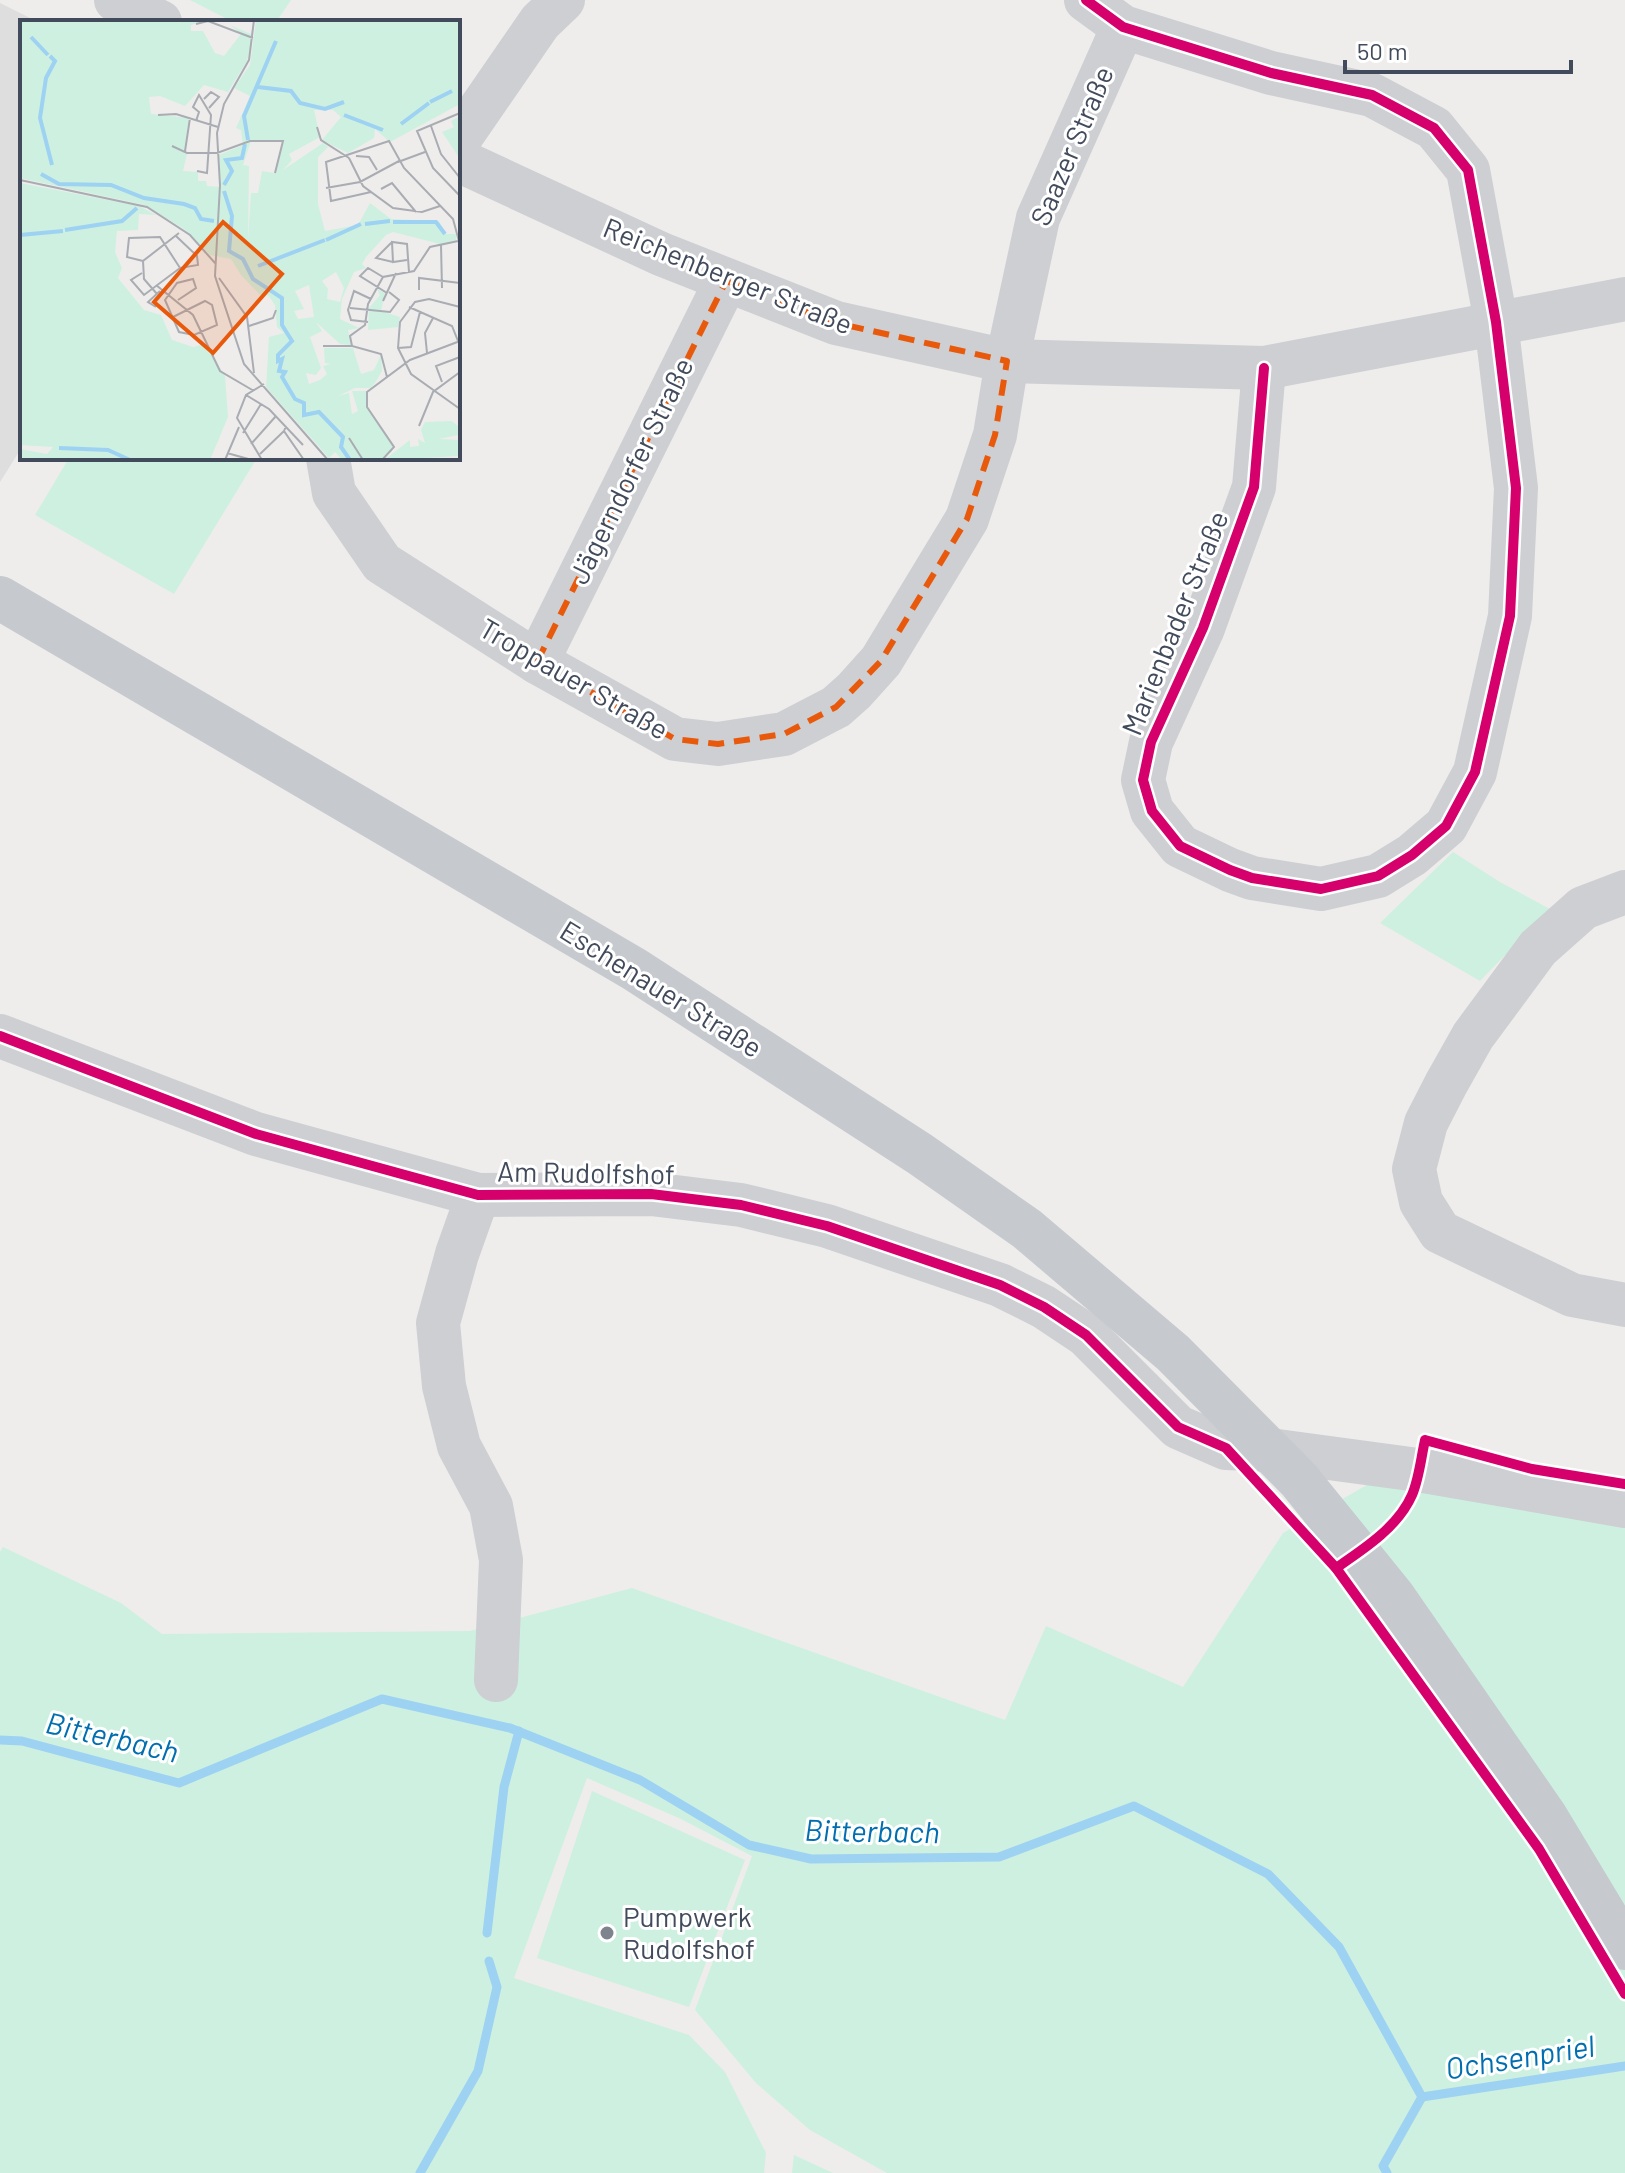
<svg xmlns="http://www.w3.org/2000/svg" width="1625" height="2173" font-family="Barlow,sans-serif">
<rect width="100%" height="100%" fill="#eeedec"/>
<polygon fill="#dfdedf" points="0,3 38,22 22,22 22,447 0,482"/>
<g fill="#cef0e0">
<polygon points="190,0 291,0 276,22 233,22"/>
<polygon points="69,458 257,458 174,594 35,515"/>
<polygon points="1453,852 1500,882 1550,909 1480,981 1380,923"/>
<polygon points="1379,1478 1625,1519 1625,2173 887,2173 810,2130 756,2083 695,2010 752,1856 681,1819 587,1778 514,1978 689,2035 725,2072 766,2153 764,2173 0,2173 0,1552 3,1547 121,1603 162,1634 470,1631 632,1588 1005,1720 1046,1626 1183,1687 1283,1533"/>
<polygon points="592,1791 745,1860 689,2007 537,1958"/>
<polygon points="794,2155 833,2173 792,2173"/>
</g>
<g fill="none" stroke-linecap="round" stroke-linejoin="round">
<g stroke="#9ed2f2" stroke-width="9">
<polyline points="0,1740 22,1741 179,1783 382,1699 510,1728 640,1780 749,1845 811,1859 999,1857 1134,1806 1268,1874 1339,1947 1422,2097"/>
<polyline points="487,1933 504,1787 519,1731"/>
<polyline points="1422,2097 1625,2066"/>
<polyline points="420,2173 478,2071 497,1987 489,1961"/>
<polyline points="1387,2173 1383,2166 1422,2097"/>
</g>
<g stroke="#cdcfd2" stroke-width="44">
<polyline points="116,0 160,22"/>
<polyline points="1086,0 1123,27 1271,73 1372,95 1434,128 1468,170 1496,322 1516,488 1510,616 1475,772 1446,826 1412,855 1378,876 1321,889 1252,878 1230,870 1180,846 1152,811 1143,780 1151,742 1203,628 1254,487 1264,368"/>
<polyline points="458,141 540,22 563,0"/>
<polyline points="458,160 661,254 836,323 1007,361 1264,368 1625,299"/>
<polyline points="328,458 334,493 382,563 537,662 675,739 718,744 784,734 836,707 854,691 881,661 967,519 995,435 1007,361 1038,218 1123,27"/>
<polyline points="537,662 726,281"/>
<polyline points="1625,892 1583,908 1538,948 1473,1036 1446,1084 1426,1123 1414,1169 1421,1202 1440,1232 1572,1295 1625,1305"/>
<polyline points="0,1036 256,1134 478,1195 651,1194 741,1205 827,1226 1000,1285 1044,1307 1086,1335 1178,1427 1226,1448 1270,1450 1418,1470 1625,1506"/>
<polyline points="478,1195 457,1254 438,1323 444,1386 459,1446 491,1506 501,1560 496,1680"/>
</g>
<polyline stroke="#c6c9ce" stroke-width="44" points="0,598 634,969 920,1154 1027,1229 1173,1353 1299,1480 1393,1596 1546,1817 1625,1948"/>
<defs>
<g id="cycleway">
<polyline points="1086,0 1123,27 1271,73 1372,95 1434,128 1468,170 1496,322 1516,488 1510,616 1475,772 1446,826 1412,855 1378,876 1321,889 1252,878 1230,870 1180,846 1152,811 1143,780 1151,742 1203,628 1254,487 1264,368"/>
<polyline points="0,1036 256,1134 478,1195 651,1194 741,1205 827,1226 1000,1285 1044,1307 1086,1335 1178,1427 1226,1448 1336,1568 1539,1849 1625,1994"/>
<path d="M1336,1568C1364,1549 1398,1527 1412,1495C1419,1479 1421,1458 1425,1440L1532,1469L1625,1484"/>
</g>
</defs>
<use href="#cycleway" stroke="#fff" stroke-width="15"/>
<use href="#cycleway" stroke="#d6006c" stroke-width="10"/>
</g>
<path fill="none" stroke="#e8590c" stroke-width="6" stroke-dasharray="16 10" stroke-linejoin="round" d="M726,281L836,323L1007,361L995,435L967,519L881,661L836,707L784,734L718,744L675,739L537,662Z"/>
<circle fill="#7e848e" stroke="#fff" stroke-width="3" cx="607" cy="1933" r="8"/>
<g text-anchor="middle" stroke-width="6" stroke-linejoin="round" paint-order="stroke">
<g font-size="28" fill="#424b5b" stroke="#fff">
<text transform="translate(1072 146) rotate(-67)" y="10">Saazer Straße</text>
<text transform="translate(728 276) rotate(22)" y="10">Reichenberger Straße</text>
<text transform="translate(631 471) rotate(-64)" y="10">Jägerndorfer Straße</text>
<text transform="translate(1175 623) rotate(-68)" y="10">Marienbader Straße</text>
<text transform="translate(574 679) rotate(30)" y="10">Troppauer Straße</text>
<text transform="translate(661 989) rotate(32)" y="10">Eschenauer Straße</text>
<text transform="translate(586 1173) rotate(1)" y="10">Am Rudolfshof</text>
</g>
<g font-size="28" fill="#424b5b" stroke="#fff" text-anchor="start">
<text x="623" y="1927">Pumpwerk<tspan x="623" dy="32">Rudolfshof</tspan></text>
</g>
<g font-size="30" font-style="italic" fill="#006eb0" stroke="#fff">
<text transform="translate(112 1738) rotate(13)" y="10">Bitterbach</text>
<text transform="translate(872 1832) rotate(1)" y="10">Bitterbach</text>
<text transform="translate(1520 2058) rotate(-9)" y="10">Ochsenpriel</text>
</g>
</g>
<g transform="translate(20 20)">
<rect width="440" height="440" fill="#eeedec"/>
<path d="M0,0H186L171,5V11H183L195,33L204,36L221,14L210,5L231,14L233,0L231,26L227,41L208,72L184,65L165,86L140,76L129,77L131,94L169,98L164,130L153,127L167,134L163,151L178,152V161H186L187,166L201,167L199,135L223,125L221,110L216,108L230,76L214,68L230,45L236,0H440V84L370,122L355,109L354,118L328,133L302,120L321,97L313,90H294L300,117L269,134L272,140L263,150L303,123L308,127L298,137V184L305,211L338,205L350,183L371,199L419,201L426,214H436V220L420,224L373,212L366,215L346,237L342,244L346,248L334,252L322,279L320,299L339,308L328,310L331,325L320,324L296,302L302,311L290,317L301,348L296,355L286,353L289,364L300,360L307,354L303,346L311,344L305,343L304,328H333L341,354L354,350L361,335L362,351L355,363L350,368H335L318,376L329,373L332,394L338,391L332,371H346V387L372,424V432L359,440H322L315,432L309,438L246,367L249,317L264,313L257,307L255,285L248,275L242,277L221,255L211,239L190,235L164,209L125,185L0,158ZM264,120L255,153L242,151L238,173H231L228,220L229,146L223,145L231,121ZM316,252L324,268L320,282L307,279L308,269L302,261ZM289,265L294,297L278,299L274,291L284,289L275,271ZM440,96V139L422,112L434,107L431,101ZM0,163L119,186L136,195L119,194L118,210L97,211L95,232L102,248L98,258L124,290L141,295L152,320L173,327L185,324L205,356L208,397L190,440H0V429L27,434L33,427L0,425ZM357,269L365,273L361,291L380,297L378,307L348,310L349,288L360,275ZM432,401L440,408L438,415L419,419L440,420V436L364,440L390,420V427L399,426L398,419L405,423L401,410L405,402Z" fill="#cef0e0" fill-rule="evenodd"/>
<path fill="none" stroke="#9ed2f2" stroke-width="4" d="M11,17L28,35M30,36L35,41L26,58L20,98L32,145M238,67L271,71L280,83L305,89L324,82M410,82L432,71M324,95L363,110M381,104L409,83M228,120L224,96L256,21M21,154L39,164L91,165L124,178L164,184L175,188L181,199L194,201M204,165L212,151L206,140L222,138L225,124M204,171L212,196L209,231L223,239L233,259L262,278V305L272,321L258,335V341L262,339L259,351L265,352L262,357L275,379L284,383V395L299,392L323,417L321,427L330,440M373,202H416L425,214M345,204L370,201M45,210L102,201L117,188M0,215L43,211M306,220L341,204M238,246L305,220M39,428L88,430L110,440"/>
<path fill="none" stroke="#a9acb2" stroke-width="2" d="M234,0L229,40L204,84L197,113L200,165L195,256L224,344L308,440M176,4L188,1L233,18M184,79L191,72L199,77L189,88M440,93L397,111L413,148L440,176M138,95L156,94L198,107M176,101L179,92L173,87L179,75L191,95L187,153L177,151M411,106L421,134L440,158M297,107L301,120L329,138M152,126L167,133H197L230,121H263L255,153M165,131L170,98M336,136L349,137L357,150M329,138L343,166L373,188L402,192L420,186M378,142L405,132M0,160L127,187L170,215L195,243M306,168L340,162L379,141M361,169L372,163L396,192M351,172L311,181L306,142L369,121L384,148L433,199L440,225M372,222L356,238L373,242M421,225L422,268M387,240L373,242L372,222L387,224L389,252M123,241L107,237L109,218L140,217L160,248L178,245L177,236L156,216M122,253L111,260L124,275L160,248M363,257L348,248L340,256L367,273M199,258L227,297L234,353M136,265L173,295L200,351L234,371M399,270V258L440,263M137,274L124,259L123,241L159,213M363,281L376,253M136,287L128,282L140,271M389,287L432,306L438,321M440,287L409,279L395,282L380,302L378,328L391,354L440,389M330,288L370,292L379,280L369,272M153,297L185,281L192,285L197,305L174,315L159,312L145,280L157,263L173,259L176,268L158,280M348,302L331,300L328,290L334,271L351,279M229,306L253,298L256,290M303,326H332M378,328L391,327L400,292M407,333L405,313L413,298M367,357L361,334L332,326L330,316L345,305L348,284L363,257L394,251L410,227L438,221M422,362L416,346L440,337M226,375L249,389L283,425M266,406L264,411L284,440M399,406L413,372L440,352M223,413L241,384M329,418L343,440M231,424L256,396M207,433L232,440M240,434L264,411M205,440L219,407M242,440L217,398L226,375L244,364M362,440L374,427L347,387V372L390,340L440,321"/>
<path fill="#e8590c" fill-opacity="0.15" stroke="#e8590c" stroke-width="4" d="M203,202L262,254L193,333L134,282Z"/>
<rect width="440" height="440" fill="none" stroke="#424b5b" stroke-width="4"/>
</g>
<path d="M1345 60v12h226v-12" fill="none" stroke="#424b5b" stroke-width="4"/>
<text x="1357" y="60" font-size="24" fill="#424b5b" stroke="#ffffff" stroke-width="6" paint-order="stroke">50 m</text>
</svg>
